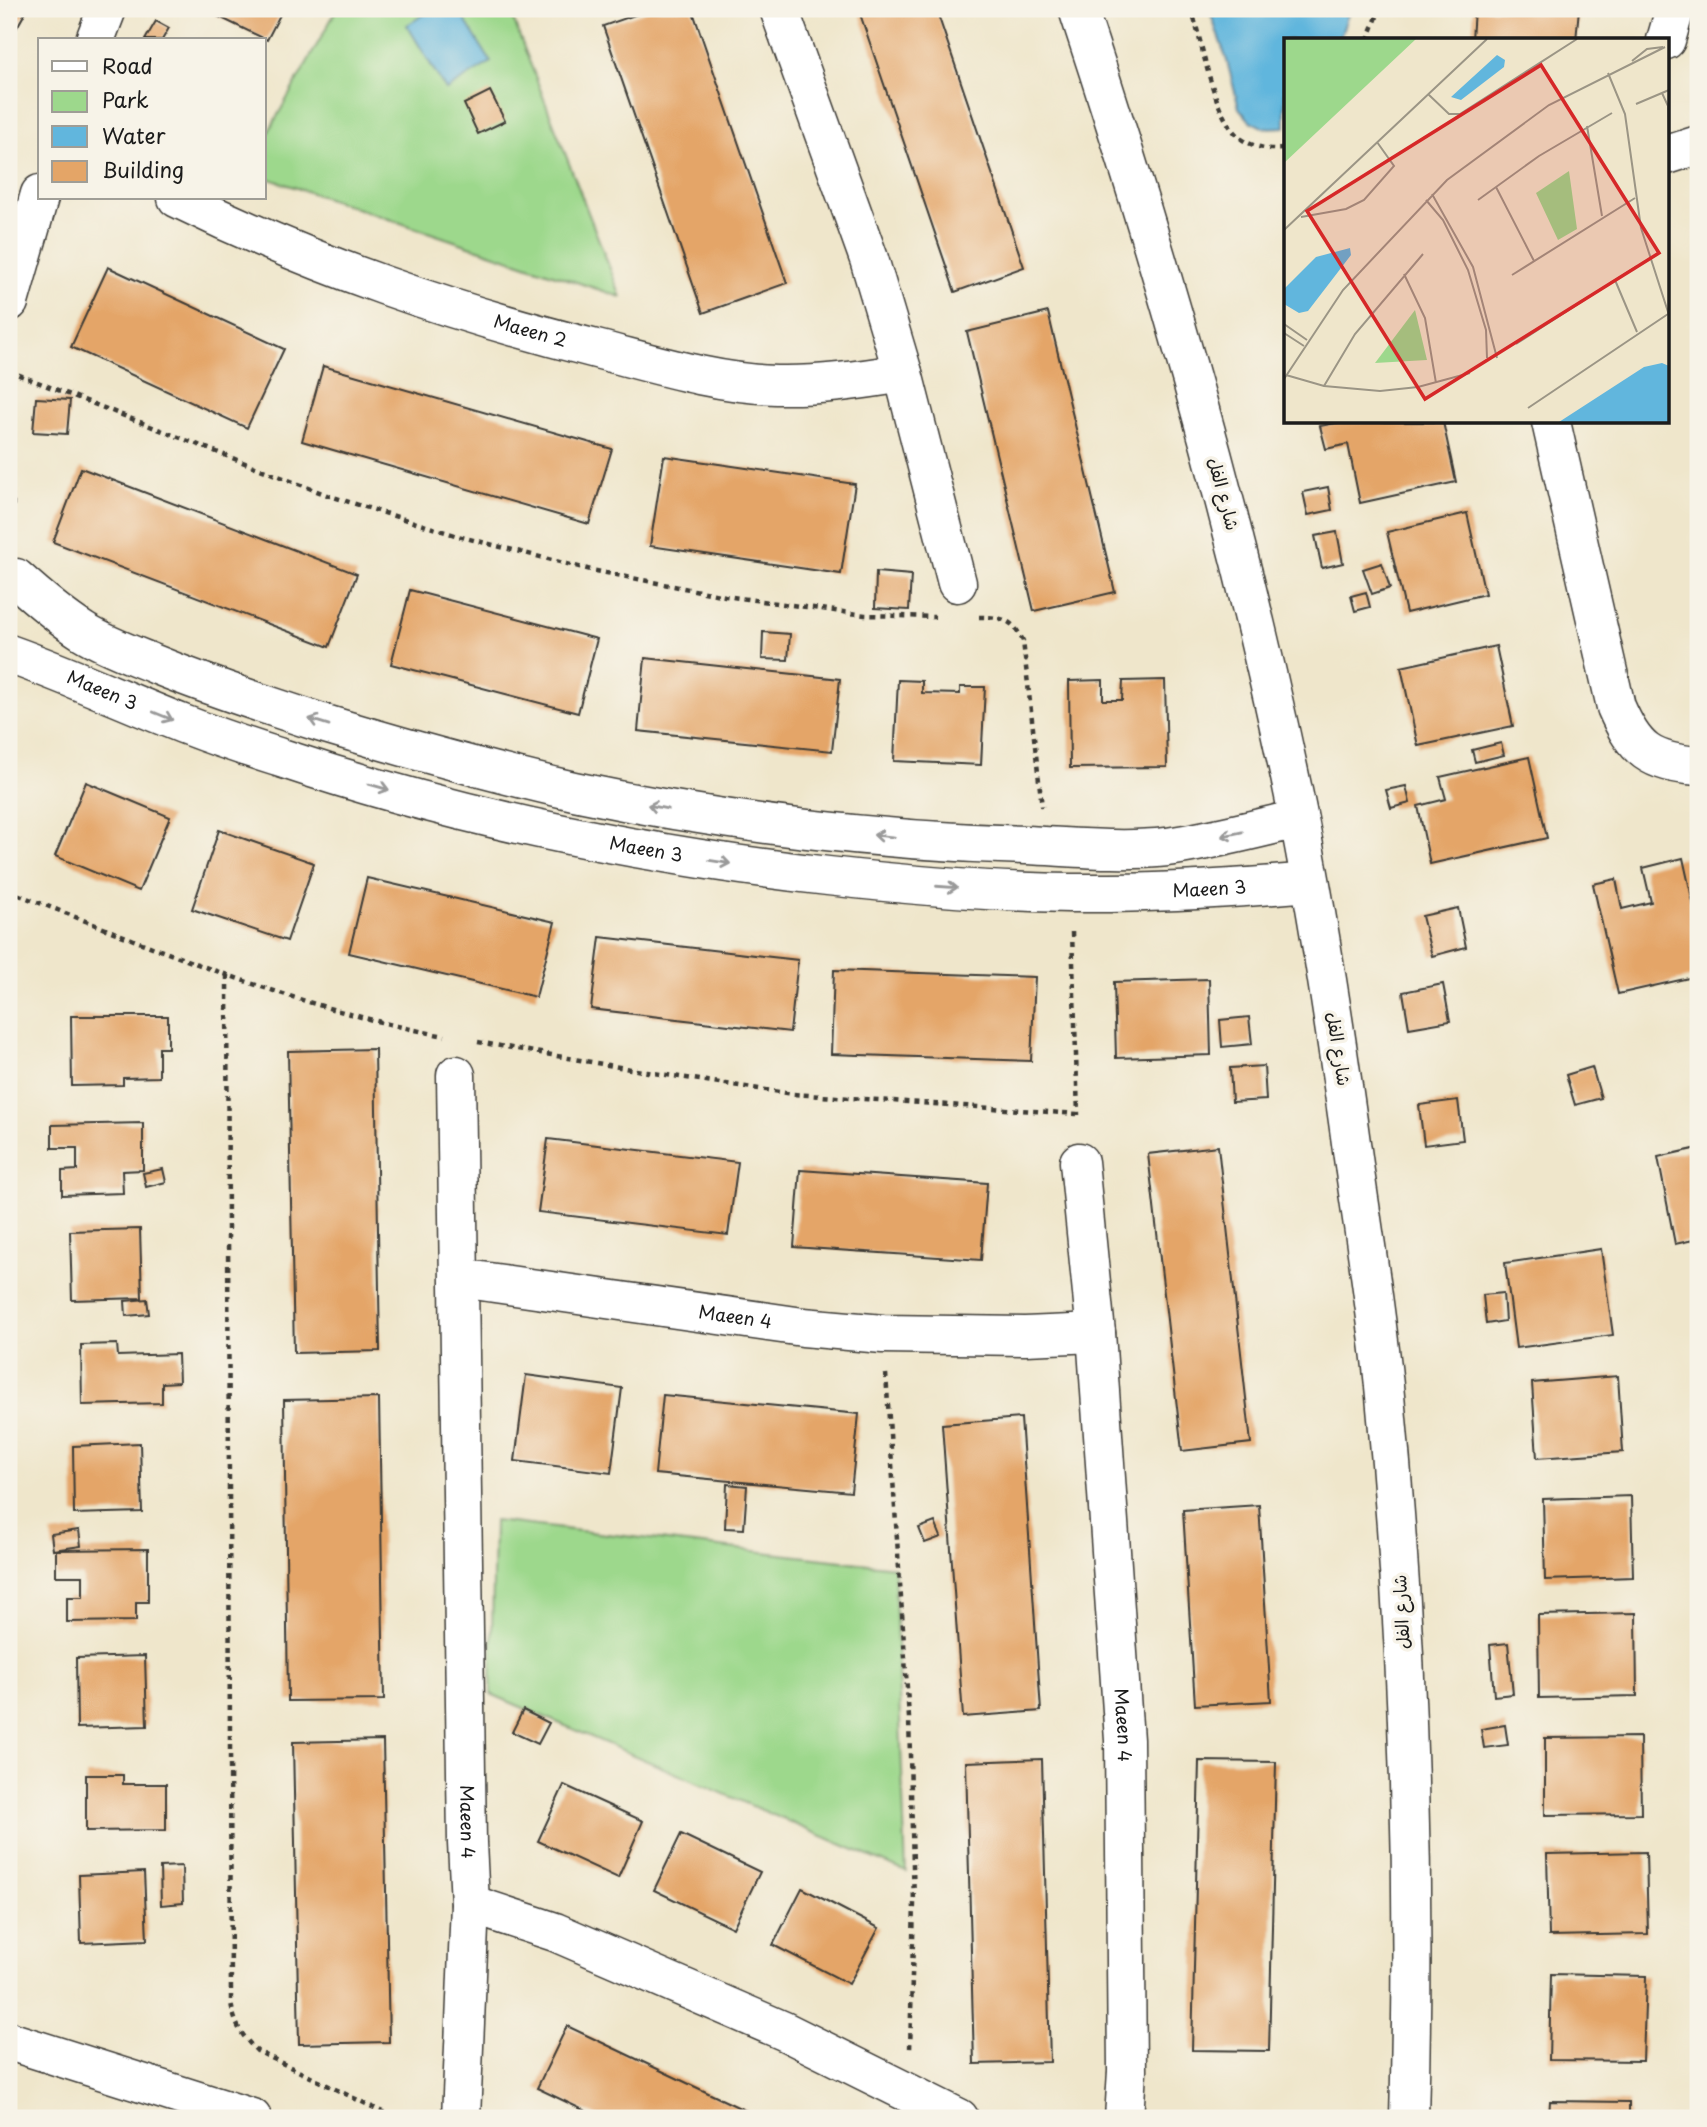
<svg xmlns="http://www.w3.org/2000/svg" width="1707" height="2127" font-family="'Playpen Sans','Playpen Sans Arabic',sans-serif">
<rect width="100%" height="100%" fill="#f7f3e8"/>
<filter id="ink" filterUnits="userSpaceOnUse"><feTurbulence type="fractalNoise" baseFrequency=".0143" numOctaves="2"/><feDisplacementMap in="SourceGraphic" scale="14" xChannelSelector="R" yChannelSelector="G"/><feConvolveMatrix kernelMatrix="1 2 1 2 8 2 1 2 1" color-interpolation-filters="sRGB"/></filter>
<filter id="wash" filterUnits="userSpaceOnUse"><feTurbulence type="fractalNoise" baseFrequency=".00686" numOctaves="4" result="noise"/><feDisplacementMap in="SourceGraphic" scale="28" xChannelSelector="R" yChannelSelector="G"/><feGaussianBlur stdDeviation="1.57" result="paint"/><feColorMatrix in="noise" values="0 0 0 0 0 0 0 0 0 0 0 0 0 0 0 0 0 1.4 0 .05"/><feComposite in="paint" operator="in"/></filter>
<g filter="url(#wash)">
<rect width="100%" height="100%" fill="#efe6cb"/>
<g fill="#9dd88c" stroke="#5c7a54" stroke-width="2">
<polygon points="337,9 509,9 621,297 264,177 264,140"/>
<polygon points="494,1521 894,1567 906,1872 491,1694"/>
</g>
<g fill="#61b6dd" stroke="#3e697c" stroke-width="2">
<polygon points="433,9 458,9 491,62 446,90 407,25"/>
<polygon points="1209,9 1350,9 1339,40 1285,40 1285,127 1264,128 1250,121 1239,108 1227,61"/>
</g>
<g id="blocks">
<g fill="#e4a567">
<polygon points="9,9 18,9 25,13 12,36 9,34"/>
<polygon points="203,9 283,9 267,40"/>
<polygon points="652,9 692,9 787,283 703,313 603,26"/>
<polygon points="866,9 936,9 1024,267 955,292 859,11"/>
<polygon points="1474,9 1579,9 1576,40 1472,40"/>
<polygon points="156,21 169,28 162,40 145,40"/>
<polygon points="490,91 505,121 478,134 464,104"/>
<polygon points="108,267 284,349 247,428 71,347"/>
<polygon points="1048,312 1115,592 1034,611 967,332"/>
<polygon points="323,366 612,449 589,524 302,441"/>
<polygon points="36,398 70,400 67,434 33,432"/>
<polygon points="1341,422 1443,422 1456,482 1360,503 1348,444 1326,449 1320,426"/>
<polygon points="664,456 855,484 841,574 650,546"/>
<polygon points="81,468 357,574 329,647 53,542"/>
<polygon points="1328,487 1332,510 1308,515 1303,492"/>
<polygon points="1467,513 1485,594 1406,613 1387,532"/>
<polygon points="1337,532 1343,563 1322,568 1315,536"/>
<polygon points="1382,563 1390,588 1372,594 1363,569"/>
<polygon points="876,572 911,575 909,610 875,608"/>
<polygon points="410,590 597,639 578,713 391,664"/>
<polygon points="1366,592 1370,607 1355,611 1351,596"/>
<polygon points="763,632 790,634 788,660 762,659"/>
<polygon points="1496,646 1513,726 1418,746 1401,667"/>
<polygon points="645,658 840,679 832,751 638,731"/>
<polygon points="898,680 922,681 922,693 960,694 960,687 985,687 981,765 894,761"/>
<polygon points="1103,680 1103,700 1122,700 1123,681 1165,680 1167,767 1070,768 1069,681"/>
<polygon points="1501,743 1504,755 1475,762 1472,750"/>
<polygon points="1529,757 1547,838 1430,864 1418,806 1446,799 1440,777"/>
<polygon points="86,782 170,817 139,891 55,856"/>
<polygon points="1406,786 1410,803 1391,808 1386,790"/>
<polygon points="219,830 314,863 287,941 192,909"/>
<polygon points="1683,858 1698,925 1698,976 1618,994 1593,884 1616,879 1622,909 1651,902 1643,868"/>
<polygon points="367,878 555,922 536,997 349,953"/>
<polygon points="1458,908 1466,947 1432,956 1422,916"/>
<polygon points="600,937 798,960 790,1032 591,1009"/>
<polygon points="834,970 1035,977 1031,1061 831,1054"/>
<polygon points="1209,979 1211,1055 1116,1058 1114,982"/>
<polygon points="1443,984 1450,1021 1409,1028 1403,992"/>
<polygon points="71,1016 168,1016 168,1048 159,1048 159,1077 123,1078 123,1085 72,1086"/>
<polygon points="1249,1017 1252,1044 1222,1047 1220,1020"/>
<polygon points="375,1049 380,1351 294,1353 288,1051"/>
<polygon points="1264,1066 1266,1100 1232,1102 1230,1068"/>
<polygon points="1592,1067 1601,1098 1575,1105 1566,1075"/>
<polygon points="1458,1100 1463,1140 1424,1145 1419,1105"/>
<polygon points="143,1123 143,1170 122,1171 123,1193 62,1195 62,1171 77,1170 77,1148 52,1148 52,1125"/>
<polygon points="548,1139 738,1162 728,1235 538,1212"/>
<polygon points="1218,1146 1251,1443 1182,1451 1148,1154"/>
<polygon points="1698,1148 1698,1239 1675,1244 1658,1157"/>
<polygon points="163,1169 166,1182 146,1187 143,1173"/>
<polygon points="800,1170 987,1183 981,1260 794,1247"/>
<polygon points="140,1229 142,1298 72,1300 70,1231"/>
<polygon points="1601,1249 1613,1335 1516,1348 1505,1263"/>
<polygon points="1503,1293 1505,1321 1486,1324 1483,1295"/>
<polygon points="147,1299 149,1314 126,1316 125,1301"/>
<polygon points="117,1344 118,1356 178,1354 179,1382 162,1383 162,1403 82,1405 81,1345"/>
<polygon points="526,1375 622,1388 611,1473 515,1461"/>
<polygon points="1618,1376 1623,1452 1537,1458 1532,1383"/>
<polygon points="663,1395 859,1414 851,1492 655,1474"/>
<polygon points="379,1398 384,1700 288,1701 284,1400"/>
<polygon points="1021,1418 1041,1711 963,1717 942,1424"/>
<polygon points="140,1443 142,1512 74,1514 73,1446"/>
<polygon points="727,1484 747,1486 744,1529 725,1528"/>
<polygon points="1631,1496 1633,1577 1545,1580 1543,1499"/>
<polygon points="1259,1505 1271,1701 1195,1705 1183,1510"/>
<polygon points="935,1522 941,1537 925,1543 919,1528"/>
<polygon points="79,1530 81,1546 53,1550 51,1534"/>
<polygon points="148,1549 148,1602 136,1602 136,1621 67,1622 67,1597 83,1597 83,1576 56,1576 56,1550"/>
<polygon points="1636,1613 1637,1696 1539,1698 1538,1615"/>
<polygon points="1508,1643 1513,1694 1494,1696 1490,1645"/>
<polygon points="145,1656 147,1726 77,1728 76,1658"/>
<polygon points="523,1710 549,1723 538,1744 512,1732"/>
<polygon points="1505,1725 1508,1745 1484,1748 1481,1729"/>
<polygon points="1640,1737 1641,1814 1545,1815 1545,1738"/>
<polygon points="383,1740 389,2042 299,2044 293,1742"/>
<polygon points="1042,1759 1050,2062 974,2064 966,1762"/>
<polygon points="1199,1761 1276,1762 1269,2051 1192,2050"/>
<polygon points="86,1775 123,1775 123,1784 166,1784 166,1830 86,1831"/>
<polygon points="564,1785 643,1821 618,1878 538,1841"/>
<polygon points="681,1834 760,1872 733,1928 654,1890"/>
<polygon points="1646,1852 1648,1934 1549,1936 1547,1854"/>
<polygon points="182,1866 183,1903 161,1905 160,1867"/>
<polygon points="144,1872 147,1940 81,1943 79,1875"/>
<polygon points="802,1888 879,1928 849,1984 773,1945"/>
<polygon points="1551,1974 1646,1976 1643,2061 1549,2060"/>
<polygon points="567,2026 761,2118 600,2118 537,2088"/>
<polygon points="1550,2101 1629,2102 1629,2118 1549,2118"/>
<polygon points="1200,2113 1276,2116 1276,2118 1200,2118"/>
</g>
</g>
</g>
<g filter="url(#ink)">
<use href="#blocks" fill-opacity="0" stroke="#3c3a36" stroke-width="2"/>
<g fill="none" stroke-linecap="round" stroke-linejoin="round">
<defs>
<g id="minor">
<polyline points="779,9 869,259 903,373 957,583"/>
<path d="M1078,9C1166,275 1243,545 1299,820C1322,937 1339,1054 1355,1172C1366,1246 1378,1321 1385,1396C1408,1636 1416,1877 1409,2118"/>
<polyline points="95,40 107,9"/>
<polyline points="1666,40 1675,9"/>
<polyline points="1667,155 1698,145"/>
<path id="s1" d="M177,198C315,266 450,312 600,350C658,365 716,383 776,385C819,386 861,380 903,373"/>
<polyline points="9,302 40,194"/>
<path d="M1551,422L1616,707C1635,751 1650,762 1698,766"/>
<path d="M16,578C37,597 59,616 84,632C107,646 133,655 157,665C211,687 266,705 322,723C405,748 489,772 574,791C720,822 878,841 1026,845C1073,847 1120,852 1167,847C1211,841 1255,829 1298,819"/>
<path id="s2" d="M9,654C68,675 125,701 183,724C214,736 246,747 278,757C456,817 642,855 828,876C908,885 989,892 1069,893C1150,894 1230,889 1310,882"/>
<path id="s3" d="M456,1075L467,1843L470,1904L461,2118"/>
<path id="s4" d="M1079,1162L1096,1333L1124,1740L1127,2071L1124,2118"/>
<path id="s5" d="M460,1278L803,1327L883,1334L1025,1336L1096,1333"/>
<polyline points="470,1904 555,1932 784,2031 959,2118"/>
<polyline points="9,2041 252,2118"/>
</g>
</defs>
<use href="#minor" stroke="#3c3a36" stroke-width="41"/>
<g stroke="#3c3a36" stroke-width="4.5" stroke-dasharray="5 5" stroke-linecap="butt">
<path d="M1191,9C1203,42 1213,121 1243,140C1256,148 1270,150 1285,149"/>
<polyline points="1368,40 1380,9"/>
<polyline points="9,371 327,495 458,536 591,570 725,596 865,615 935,617"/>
<polyline points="9,481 13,500 12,540"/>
<path d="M979,617C1002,617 1013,619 1023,641L1042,807"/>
<path d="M9,891C151,946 294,1008 445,1036"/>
<polyline points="1072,932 1078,1115"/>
<path d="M227,975L231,2003C235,2025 241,2035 257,2051L395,2118"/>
<polyline points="478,1042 653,1073 793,1094 1077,1114"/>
<polyline points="886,1374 909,1718 914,1903 910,2050"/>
</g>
<use href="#minor" stroke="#fff" stroke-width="38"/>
</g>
<defs><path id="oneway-shaft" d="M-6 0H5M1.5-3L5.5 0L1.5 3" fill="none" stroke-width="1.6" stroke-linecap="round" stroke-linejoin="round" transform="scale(1.75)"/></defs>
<g stroke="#999">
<use href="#oneway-shaft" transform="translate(163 716) rotate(22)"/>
<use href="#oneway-shaft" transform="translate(319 722) rotate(-163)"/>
<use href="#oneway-shaft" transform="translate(379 787) rotate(16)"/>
<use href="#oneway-shaft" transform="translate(658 807) rotate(-169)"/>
<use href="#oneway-shaft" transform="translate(1232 834) rotate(168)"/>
<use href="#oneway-shaft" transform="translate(884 836) rotate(-174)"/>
<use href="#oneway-shaft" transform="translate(720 862) rotate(9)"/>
<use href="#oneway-shaft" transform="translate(947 887) rotate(4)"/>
</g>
</g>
<g text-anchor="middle" stroke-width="7" stroke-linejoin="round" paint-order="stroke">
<g font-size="18" fill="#1c1c1c" stroke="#f7f3e8">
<text dy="6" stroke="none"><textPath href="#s1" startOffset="378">Maeen 2</textPath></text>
<text transform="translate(1223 494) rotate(75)" y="6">شارع الفل</text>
<text dy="6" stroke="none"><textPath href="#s2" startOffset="100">Maeen 3</textPath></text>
<text dy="6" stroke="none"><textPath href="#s2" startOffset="668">Maeen 3</textPath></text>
<text dy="6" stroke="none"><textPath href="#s2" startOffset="1234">Maeen 3</textPath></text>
<text transform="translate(1338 1049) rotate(81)" y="6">شارع الفل</text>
<text dy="6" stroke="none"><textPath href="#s5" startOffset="278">Maeen 4</textPath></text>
<text transform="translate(1402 1612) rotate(-93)" y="6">شارع الفل</text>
<text dy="6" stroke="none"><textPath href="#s4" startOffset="565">Maeen 4</textPath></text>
<text dy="6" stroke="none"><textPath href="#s3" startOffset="747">Maeen 4</textPath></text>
</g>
</g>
<g transform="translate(1284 38)">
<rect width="385" height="385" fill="#efe6cb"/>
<path d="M0,1H132L0,125ZM285,133L293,191L274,202L252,155ZM131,272L143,322L91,325Z" fill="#9dd88c"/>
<path d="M213,17L221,22L220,29L177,62L167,59ZM66,210L67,217L24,273L15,275L0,266V251L32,219ZM378,325L385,328V384H275L360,329Z" fill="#61b6dd"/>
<path fill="none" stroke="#9b9585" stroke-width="2" d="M348,23L363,11L379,9M324,35L341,76L357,190L385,277M378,55L384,68L385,113M144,56L165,76H176L293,1M352,66L385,52M303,88L318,178M212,149L250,223M148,156L189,229L213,320M142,162L159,182L184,232L202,292L203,320M194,162L255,118L328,75M17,179L62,171L80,162L110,128L93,104M0,192L203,1M120,236L141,280L152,345M228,237L351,160M331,242L353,294M0,286L23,302M0,295L20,308M232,306L353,228M2,337L40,348L96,353L134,349L186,335M0,341L59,252L163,142L265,67L381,9M40,348L71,296L139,216M244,370L384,276"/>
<path fill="#d62828" fill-opacity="0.15" stroke="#d62828" stroke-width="3.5" d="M257,27L375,215L141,361L23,173Z"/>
<rect width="385" height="385" fill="none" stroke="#1c1c1c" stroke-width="3.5"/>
</g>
<rect width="1707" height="2127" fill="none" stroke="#f7f3e8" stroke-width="35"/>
<rect x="38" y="38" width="228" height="161" fill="#f7f3e8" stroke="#9f9d96" stroke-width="2"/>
<rect x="52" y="61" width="35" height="10" fill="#ffffff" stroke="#9f9d96" stroke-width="2"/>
<text x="102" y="74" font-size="21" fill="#1c1c1c">Road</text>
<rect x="52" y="91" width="35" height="21" fill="#9dd88c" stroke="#9f9d96" stroke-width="2"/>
<text x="102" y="108" font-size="21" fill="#1c1c1c">Park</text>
<rect x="52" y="126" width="35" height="21" fill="#61b6dd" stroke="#9f9d96" stroke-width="2"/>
<text x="102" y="144" font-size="21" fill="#1c1c1c">Water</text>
<rect x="52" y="161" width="35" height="21" fill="#e4a567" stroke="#9f9d96" stroke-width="2"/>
<text x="102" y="178" font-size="21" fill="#1c1c1c">Building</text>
</svg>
